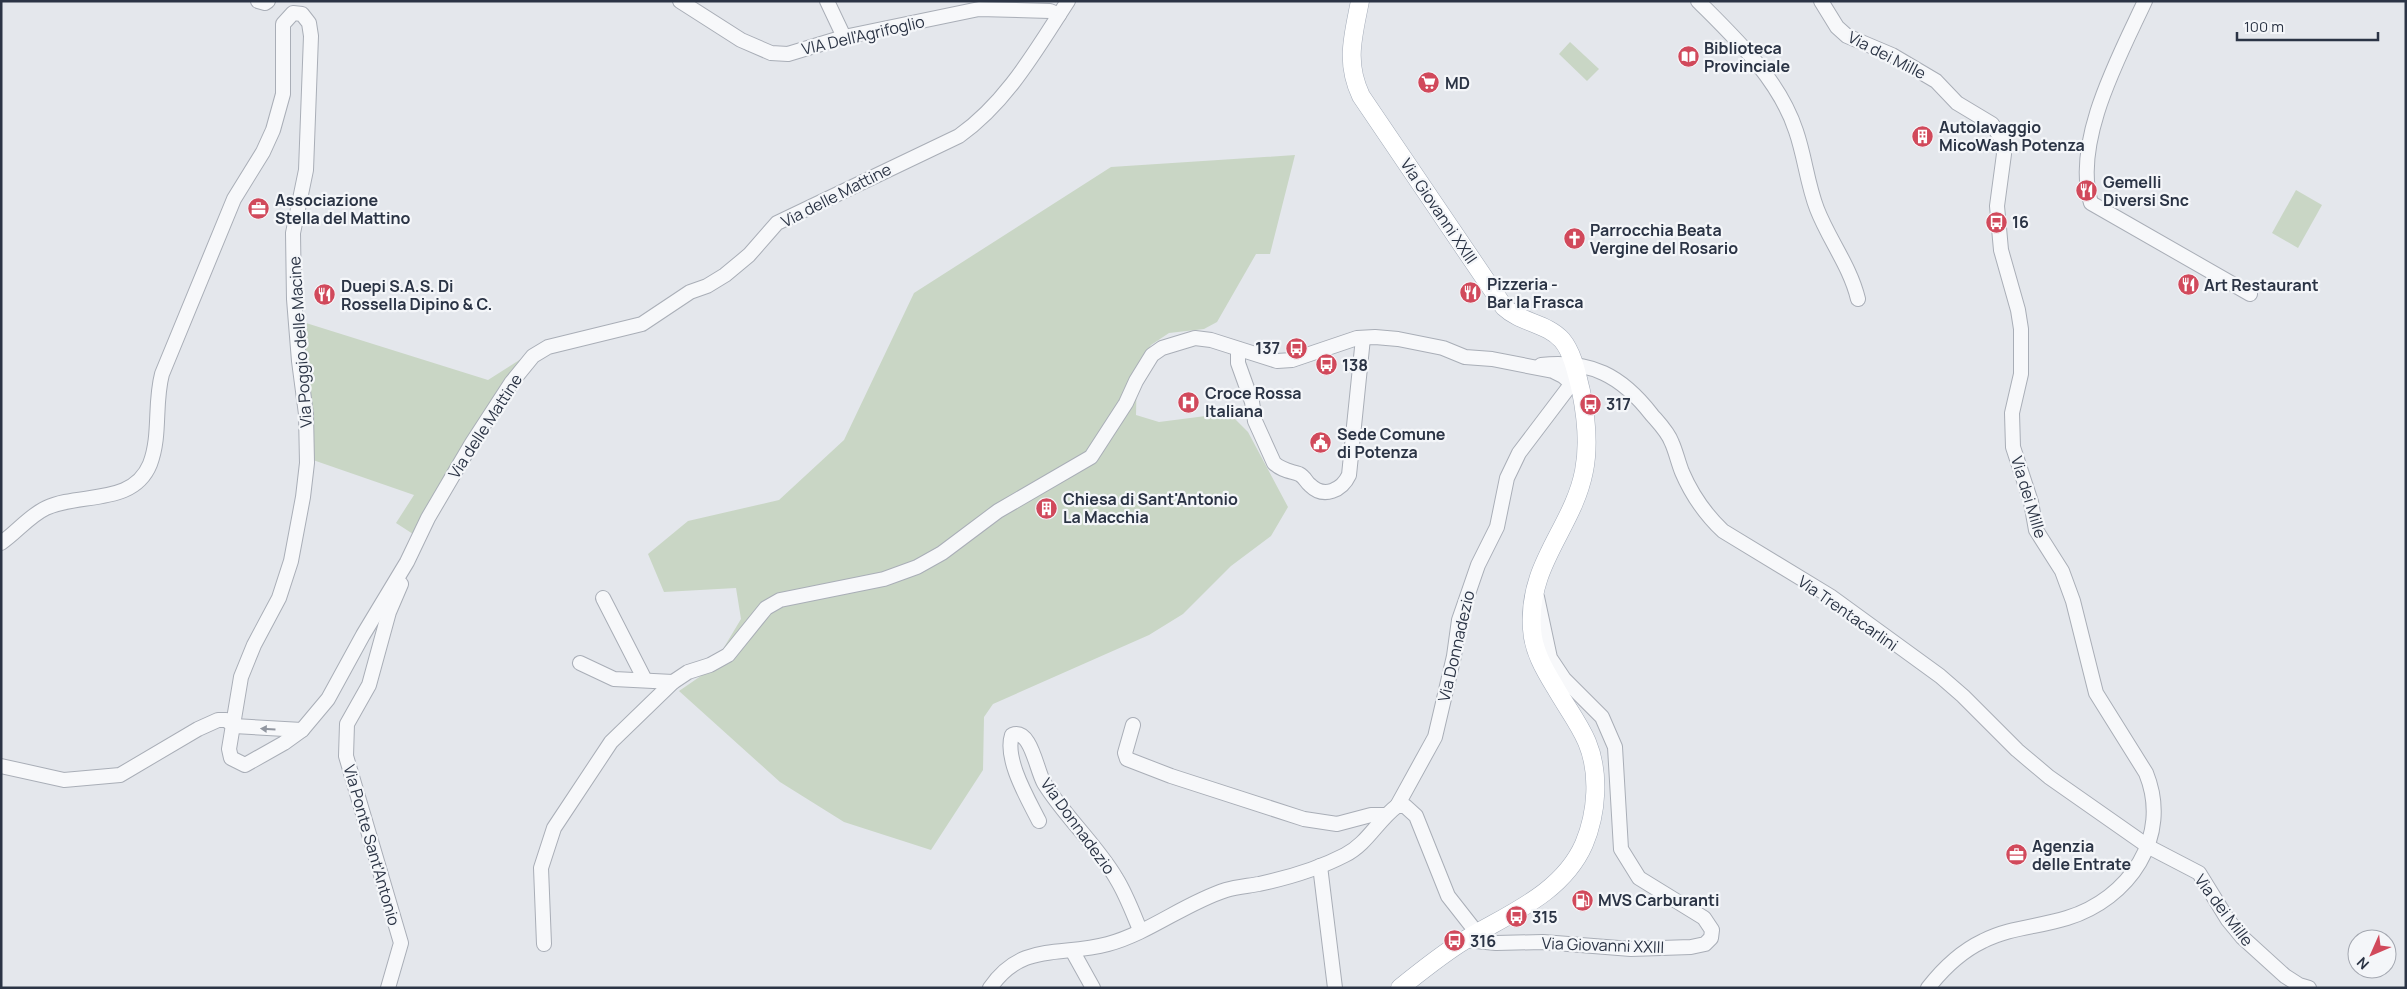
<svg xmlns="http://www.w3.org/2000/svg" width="2407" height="989" font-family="Manrope,sans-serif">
<rect width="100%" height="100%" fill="#e4e7ec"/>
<g fill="#c9d6c5">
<polygon points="1570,42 1599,69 1587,81 1559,54"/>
<polygon points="1295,155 1270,254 1256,254 1217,322 1204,329 1169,333 1151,345 1137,366 1136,415 1159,422 1229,413 1248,432 1288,507 1271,536 1231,566 1183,614 1149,635 993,704 984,717 983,770 931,850 844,822 780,782 679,691 711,669 741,619 736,588 664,592 648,554 688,521 779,500 844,440 914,293 1111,167"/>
<polygon points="2296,190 2322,205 2298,248 2272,233"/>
<polygon points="306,323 488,380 521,359 413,534 396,523 414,495 313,460 300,334"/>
</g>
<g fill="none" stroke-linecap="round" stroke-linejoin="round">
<defs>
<g id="minor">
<polyline points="258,1 265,3 268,1"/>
<polyline points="680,1 741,40 771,53 788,54 844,37 979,9 1050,11 1059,15"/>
<polyline points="827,1 844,37"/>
<path d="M1698,1C1736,39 1779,79 1796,131C1805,157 1807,183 1817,209C1829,240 1850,266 1858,299"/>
<path d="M1821,1L1837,27L1847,36L1892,55L1936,81L1957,103L1992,124L2002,140L2004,154L1997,206L2001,250L2018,310L2021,329V374L2012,413L2013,447L2031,502L2036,530L2062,571L2073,601L2096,693L2146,773C2172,837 2129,899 2067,918C2039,927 2010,927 1983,941C1962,951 1942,970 1928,988"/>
<path d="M2145,1C2120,55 2072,142 2091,203L2250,294"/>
<path d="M1238,349V363L1252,402L1255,421L1274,463C1281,470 1290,471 1299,474C1305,477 1306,482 1310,485C1324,499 1342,490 1349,475L1363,338"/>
<path d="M1541,365C1591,360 1621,375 1652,415C1659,423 1668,432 1672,443C1676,452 1678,462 1682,472C1691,493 1706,515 1723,531L1830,596L1940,676L1963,696L2017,750L2049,777L2149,847L2199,873L2228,920L2242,937L2285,976L2299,985L2309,988"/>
<path d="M1,543C17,532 29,516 46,508C80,492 133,506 150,464C161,435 154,404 162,374L234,199L263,152L273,130L283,94V24L293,13L302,14L309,23L311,36L306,170L293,233L294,299L299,361L306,414L307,463L303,497L291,561L279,598L254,645L241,677L229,749L231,758L245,765L284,743L302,730L328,699L363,635L407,562L428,518L472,443L511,383L533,356L548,347L642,324L690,292L707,286L725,275L749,255L777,223L959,136C1007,102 1036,50 1068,1"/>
<polyline points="603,598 645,680"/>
<polyline points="580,663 614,679 673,682"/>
<polyline points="1133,725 1125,753 1127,759 1171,776 1304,819 1337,824 1371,815 1386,815"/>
<polyline points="1,766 64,780 120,775 198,729 218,720 226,720 234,726 302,730"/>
<polyline points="1397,806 1435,737 1454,656 1459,620 1478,565 1497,527 1507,478 1519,453 1572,383"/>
<path d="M1039,821C1028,799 1004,759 1012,735C1031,728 1036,769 1044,783C1065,817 1096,844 1116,878C1126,894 1133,913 1140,930"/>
<polyline points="1320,866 1335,988"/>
<polyline points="1466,940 1496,943 1543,942 1631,949 1691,947 1705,944 1711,938 1712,930 1704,918 1639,878 1621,849 1615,747 1602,717 1564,679 1550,658 1537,597"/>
<polyline points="544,944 541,868 554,828 611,742 673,682 688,672 710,665 728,655 766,608 780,600 884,579 917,567 942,553 998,511 1091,457 1126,403 1136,381 1152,355 1162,348 1195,338 1211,340 1277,361 1292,360 1357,338 1375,337 1398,339 1443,348 1465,357 1492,359 1553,371 1563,376 1581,392"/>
<polyline points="1073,952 1093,988"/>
<polyline points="388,988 401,943 346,756 347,724 369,685 389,612 401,584"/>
<path d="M990,988C1022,941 1061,957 1108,944C1149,933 1185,903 1226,890C1236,887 1248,886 1259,884C1287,878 1320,868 1345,855C1367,844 1378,820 1397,806H1405L1416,816L1448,896L1477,933"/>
</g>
<path id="major" d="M1360,1C1353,37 1345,62 1361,96L1504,307C1521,323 1547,323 1562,340C1573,353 1577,375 1581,391C1586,416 1589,446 1584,471C1573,528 1527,564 1532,629C1533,650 1544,669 1555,687C1565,705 1579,723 1587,742C1600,773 1597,813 1584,844C1562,894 1508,914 1465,940C1442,954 1421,971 1400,988"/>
</defs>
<use href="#minor" stroke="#a9aeb7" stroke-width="16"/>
<use href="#major" stroke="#a3abb8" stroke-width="19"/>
<use href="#minor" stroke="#f7f8fa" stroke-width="14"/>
<use href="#major" stroke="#fff" stroke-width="18"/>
</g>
<defs><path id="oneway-solid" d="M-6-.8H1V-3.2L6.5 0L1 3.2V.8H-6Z" transform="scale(1.25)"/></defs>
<use fill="#9196a0" href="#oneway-solid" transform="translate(268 729) rotate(-177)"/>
<defs>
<symbol id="library-disc" viewBox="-11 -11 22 22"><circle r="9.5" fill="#d1495b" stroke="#f4f6f9"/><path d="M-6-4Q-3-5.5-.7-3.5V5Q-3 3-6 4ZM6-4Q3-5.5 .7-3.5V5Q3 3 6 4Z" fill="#fff"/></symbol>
<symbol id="supermarket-disc" viewBox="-11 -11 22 22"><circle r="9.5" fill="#d1495b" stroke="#f4f6f9"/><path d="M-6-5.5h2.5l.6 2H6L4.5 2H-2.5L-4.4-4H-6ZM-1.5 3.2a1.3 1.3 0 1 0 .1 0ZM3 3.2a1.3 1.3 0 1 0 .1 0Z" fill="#fff"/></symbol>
<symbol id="building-disc" viewBox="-11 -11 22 22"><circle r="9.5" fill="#d1495b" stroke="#f4f6f9"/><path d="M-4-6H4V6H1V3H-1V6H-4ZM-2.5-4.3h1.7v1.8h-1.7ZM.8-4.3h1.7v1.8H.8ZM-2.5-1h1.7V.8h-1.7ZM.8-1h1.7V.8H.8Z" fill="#fff"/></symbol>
<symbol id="restaurant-disc" viewBox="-11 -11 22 22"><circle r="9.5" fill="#d1495b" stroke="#f4f6f9"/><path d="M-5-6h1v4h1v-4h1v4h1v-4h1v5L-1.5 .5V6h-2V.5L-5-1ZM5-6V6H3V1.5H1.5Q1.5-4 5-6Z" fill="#fff"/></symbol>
<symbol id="office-disc" viewBox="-11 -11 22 22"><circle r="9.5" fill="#d1495b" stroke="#f4f6f9"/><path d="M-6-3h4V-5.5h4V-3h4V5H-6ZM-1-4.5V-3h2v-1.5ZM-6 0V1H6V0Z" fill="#fff"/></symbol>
<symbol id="bus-disc" viewBox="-11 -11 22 22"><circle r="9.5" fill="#d1495b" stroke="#f4f6f9"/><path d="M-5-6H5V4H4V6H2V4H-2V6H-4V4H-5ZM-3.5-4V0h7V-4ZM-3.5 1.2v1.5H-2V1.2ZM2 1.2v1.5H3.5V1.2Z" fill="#fff"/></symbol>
<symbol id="church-disc" viewBox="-11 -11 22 22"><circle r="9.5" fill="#d1495b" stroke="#f4f6f9"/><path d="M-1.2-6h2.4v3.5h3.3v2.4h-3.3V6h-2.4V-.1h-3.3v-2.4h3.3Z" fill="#fff"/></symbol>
<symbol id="hospital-disc" viewBox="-11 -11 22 22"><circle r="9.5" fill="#d1495b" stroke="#f4f6f9"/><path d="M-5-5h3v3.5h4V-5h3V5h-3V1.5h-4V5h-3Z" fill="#fff"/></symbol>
<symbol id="civic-disc" viewBox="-11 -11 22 22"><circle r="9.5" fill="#d1495b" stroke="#f4f6f9"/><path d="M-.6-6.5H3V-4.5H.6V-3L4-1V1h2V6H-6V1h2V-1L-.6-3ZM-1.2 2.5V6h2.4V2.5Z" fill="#fff"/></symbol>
<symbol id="fuel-disc" viewBox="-11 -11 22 22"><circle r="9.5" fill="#d1495b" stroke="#f4f6f9"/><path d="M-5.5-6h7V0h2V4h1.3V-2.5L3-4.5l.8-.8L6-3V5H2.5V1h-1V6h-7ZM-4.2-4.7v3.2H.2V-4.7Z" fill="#fff"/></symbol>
</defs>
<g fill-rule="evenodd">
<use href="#library-disc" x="1676" y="44" width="25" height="25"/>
<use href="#supermarket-disc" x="1416" y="70" width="25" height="25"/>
<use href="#building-disc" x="1910" y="124" width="25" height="25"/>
<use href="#restaurant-disc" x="2074" y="178" width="25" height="25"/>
<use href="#office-disc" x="246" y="196" width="25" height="25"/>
<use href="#bus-disc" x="1984" y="210" width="25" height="25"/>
<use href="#church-disc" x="1562" y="226" width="25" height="25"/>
<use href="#restaurant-disc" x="2176" y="272" width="25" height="25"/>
<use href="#restaurant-disc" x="1458" y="280" width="25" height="25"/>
<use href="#restaurant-disc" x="312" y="282" width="25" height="25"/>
<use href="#bus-disc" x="1284" y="336" width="25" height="25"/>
<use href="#bus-disc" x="1314" y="352" width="25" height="25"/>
<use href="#hospital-disc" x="1176" y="390" width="25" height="25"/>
<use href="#bus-disc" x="1578" y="392" width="25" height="25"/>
<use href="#civic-disc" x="1308" y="430" width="25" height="25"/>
<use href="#building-disc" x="1034" y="496" width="25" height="25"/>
<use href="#office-disc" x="2004" y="842" width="25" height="25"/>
<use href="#fuel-disc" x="1570" y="888" width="25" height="25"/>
<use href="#bus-disc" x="1504" y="904" width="25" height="25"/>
<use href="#bus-disc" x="1442" y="928" width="25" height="25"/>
</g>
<g text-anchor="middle" stroke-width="4.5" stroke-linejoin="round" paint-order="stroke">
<g font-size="16" fill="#2b3445" stroke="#f4f6f9">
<text transform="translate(863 35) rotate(-13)" y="6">VIA Dell'Agrifoglio</text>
<text transform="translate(1887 55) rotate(27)" y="6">Via dei Mille</text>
<text transform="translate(836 195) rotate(-27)" y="6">Via delle Mattine</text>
<text transform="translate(1439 211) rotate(56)" y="6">Via Giovanni XXIII</text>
<text transform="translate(300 342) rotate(-94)" y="6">Via Poggio delle Macine</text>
<text transform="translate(485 426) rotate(-57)" y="6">Via delle Mattine</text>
<text transform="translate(2029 497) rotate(73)" y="6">Via dei Mille</text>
<text transform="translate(1848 613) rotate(35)" y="6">Via Trentacarlini</text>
<text transform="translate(1456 646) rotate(-77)" y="6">Via Donnadezio</text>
<text transform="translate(1078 826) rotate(54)" y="6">Via Donnadezio</text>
<text transform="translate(372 845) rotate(74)" y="6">Via Ponte Sant'Antonio</text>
<text transform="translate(2224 910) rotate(53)" y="6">Via dei Mille</text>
<text transform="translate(1603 945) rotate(2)" y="6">Via Giovanni XXIII</text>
</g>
<g font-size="16" font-weight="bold" fill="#2b3445" stroke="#f4f6f9" text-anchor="start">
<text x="1704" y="54">Biblioteca<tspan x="1704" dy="18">Provinciale</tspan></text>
<text x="1445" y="89">MD</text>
<text x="1939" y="133">Autolavaggio<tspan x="1939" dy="18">MicoWash Potenza</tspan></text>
<text x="2103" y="188">Gemelli<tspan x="2103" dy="18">Diversi Snc</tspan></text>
<text x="275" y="206">Associazione<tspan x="275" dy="18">Stella del Mattino</tspan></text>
<text x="2012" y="228">16</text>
<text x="1590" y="236">Parrocchia Beata<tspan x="1590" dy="18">Vergine del Rosario</tspan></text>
<text x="1487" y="290">Pizzeria -<tspan x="1487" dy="18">Bar la Frasca</tspan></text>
<text x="2204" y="291">Art Restaurant</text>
<text x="341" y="292">Duepi S.A.S. Di<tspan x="341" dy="18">Rossella Dipino &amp; C.</tspan></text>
<text x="1280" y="354" text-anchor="end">137</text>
<text x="1342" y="371">138</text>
<text x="1205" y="399">Croce Rossa<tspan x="1205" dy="18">Italiana</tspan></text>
<text x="1606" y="410">317</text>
<text x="1337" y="440">Sede Comune<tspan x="1337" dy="18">di Potenza</tspan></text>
<text x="1063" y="505">Chiesa di Sant'Antonio<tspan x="1063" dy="18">La Macchia</tspan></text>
<text x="2032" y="852">Agenzia<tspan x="2032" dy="18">delle Entrate</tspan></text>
<text x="1598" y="906">MVS Carburanti</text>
<text x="1532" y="923">315</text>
<text x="1470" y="947">316</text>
</g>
</g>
<rect width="2407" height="989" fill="none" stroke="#2b3445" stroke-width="5"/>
<g transform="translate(2372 954) rotate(225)"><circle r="24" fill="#f4f6f9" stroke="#a4a8b1"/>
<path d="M0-4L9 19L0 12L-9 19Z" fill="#d1495b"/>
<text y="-8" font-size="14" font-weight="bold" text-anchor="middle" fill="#2b3445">N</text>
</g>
<path d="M2237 32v8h141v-8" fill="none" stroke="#2b3445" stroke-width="2.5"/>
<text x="2244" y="32" font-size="15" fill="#2b3445" stroke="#f4f6f9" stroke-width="4" paint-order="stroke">100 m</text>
</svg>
